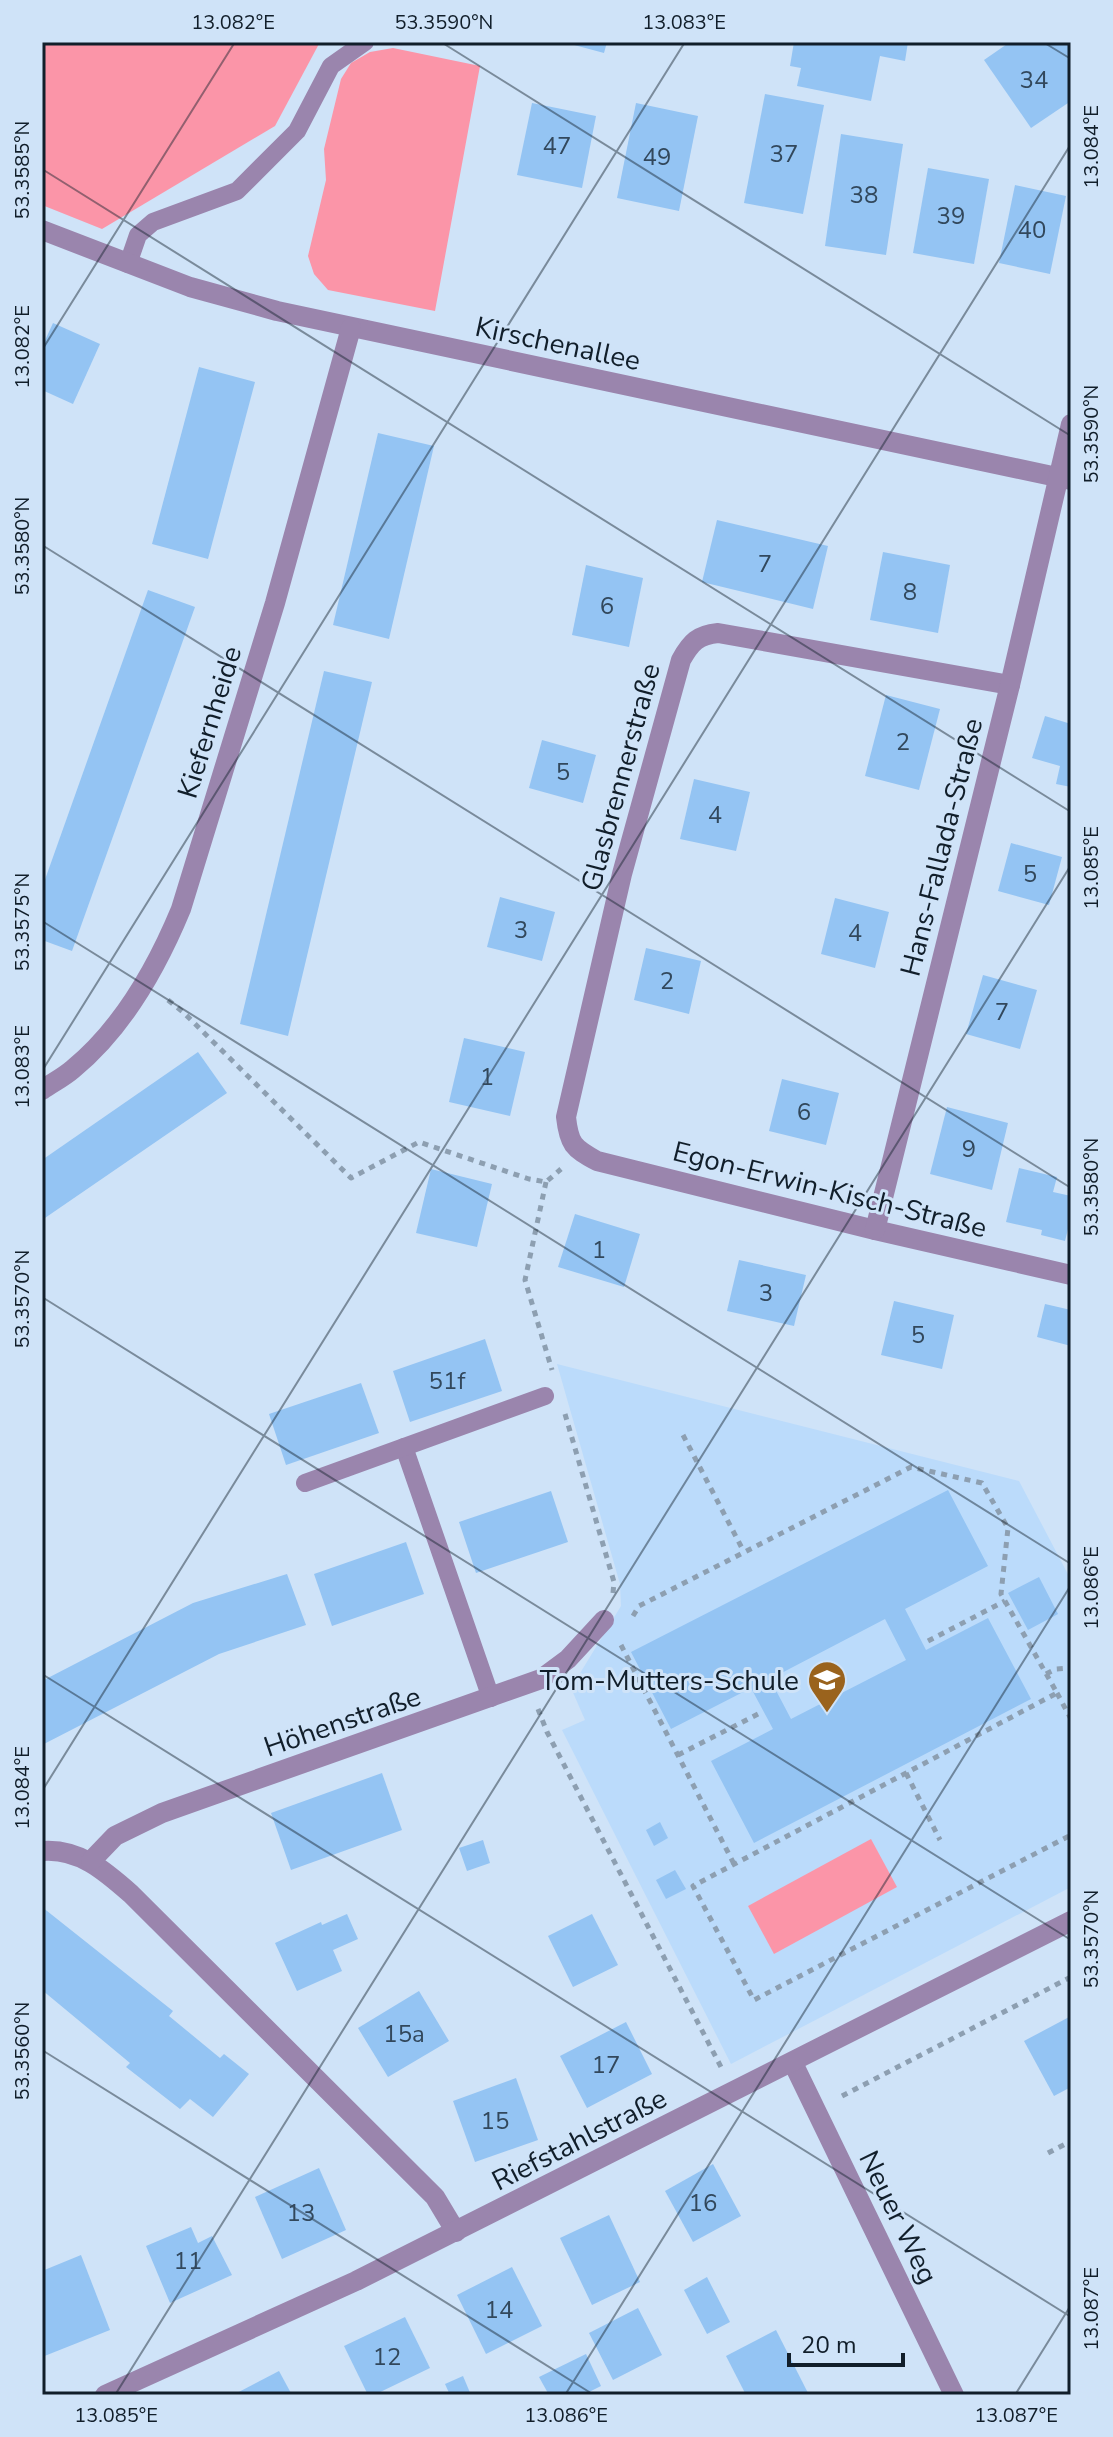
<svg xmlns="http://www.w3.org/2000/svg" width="1113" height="2437" font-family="'Nunito Sans',sans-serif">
<rect width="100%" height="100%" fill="#cfe3f8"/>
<polygon fill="#bbdbfb" points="557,1364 1019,1481 1071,1580 1071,1887 731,2064 562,1730 585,1720 571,1688 621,1606 620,1584"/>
<g fill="#fb95a8">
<polygon points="42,42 320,42 275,126 102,229 42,205"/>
<polygon points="393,48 480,66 435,311 328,290 314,274 308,256 326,180 324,149 341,79 351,63 370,52"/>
<polygon points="871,1839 897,1887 774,1954 748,1906"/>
</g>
<g fill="#94c4f3" fill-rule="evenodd">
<polygon points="563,42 607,42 604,53"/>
<polygon points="794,42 908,42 905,61 880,56 871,101 797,86 801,68 790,66"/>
<polygon points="1010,42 1071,42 1071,101 1031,128 984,60"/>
<polygon points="765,94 824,105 803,214 744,203"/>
<polygon points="532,103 596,116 582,188 517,175"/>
<polygon points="636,103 698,116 679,211 617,198"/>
<polygon points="841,134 903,144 886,255 825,246"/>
<polygon points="928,168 989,179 974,264 913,253"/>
<polygon points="1015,185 1066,196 1050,274 999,263"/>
<polygon points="53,323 100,344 73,404 42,390 42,347"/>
<polygon points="199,367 255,382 208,559 152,544"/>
<polygon points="378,433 434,446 389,639 333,625"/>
<polygon points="717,520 828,546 813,609 702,582"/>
<polygon points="883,552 950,565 938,633 870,620"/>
<polygon points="586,565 643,578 629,647 572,635"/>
<polygon points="148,590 195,607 72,951 42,940 42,888"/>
<polygon points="324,671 372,682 288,1036 240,1024"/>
<polygon points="886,695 940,709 919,790 865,776"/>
<polygon points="1045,716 1071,724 1071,787 1056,784 1060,766 1032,758"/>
<polygon points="542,740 596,755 583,803 529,788"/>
<polygon points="694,779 750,792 736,851 680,839"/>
<polygon points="1011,843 1062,857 1049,905 998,891"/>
<polygon points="500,897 555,912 542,961 487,947"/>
<polygon points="835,898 889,912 875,968 821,954"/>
<polygon points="646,948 701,961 689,1014 634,1000"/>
<polygon points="983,975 1037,990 1020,1049 966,1034"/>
<polygon points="464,1038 525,1052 510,1116 449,1102"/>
<polygon points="198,1052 227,1093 42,1220 42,1160"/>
<polygon points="782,1079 839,1093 826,1145 769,1131"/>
<polygon points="947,1107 1008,1123 992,1190 930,1174"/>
<polygon points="1019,1168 1057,1177 1053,1192 1071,1196 1071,1217 1065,1241 1041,1235 1042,1230 1006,1222"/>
<polygon points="431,1169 492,1184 477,1247 416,1233"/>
<polygon points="575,1214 640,1234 624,1287 558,1267"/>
<polygon points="739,1260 806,1275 794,1326 727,1311"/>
<polygon points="894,1301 954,1315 942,1369 881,1355"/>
<polygon points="1045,1304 1071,1310 1071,1346 1037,1337"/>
<polygon points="485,1339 502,1391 410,1422 393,1371"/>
<polygon points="361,1383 379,1433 286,1465 269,1414"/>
<path d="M948,1490L988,1566L905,1609L926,1650L988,1618L1031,1699L754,1843L711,1761L773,1729L751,1688L671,1729L631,1652ZM885,1619L906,1660L791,1719L770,1679Z"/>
<polygon points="551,1491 568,1542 476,1573 459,1522"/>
<polygon points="406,1542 424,1594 332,1626 314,1574"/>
<polygon points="287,1574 306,1625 219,1654 42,1745 42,1681 193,1603"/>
<polygon points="1039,1577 1058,1614 1028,1630 1008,1593"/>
<polygon points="382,1773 402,1830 291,1870 271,1813"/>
<polygon points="660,1822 668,1838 654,1846 646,1830"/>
<polygon points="483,1840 490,1863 467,1871 459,1848"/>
<polygon points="675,1870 686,1889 666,1899 656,1880"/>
<polygon points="42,1907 173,2011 169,2016 220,2058 224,2054 249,2074 213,2117 190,2099 180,2109 126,2067 130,2063 42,1990"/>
<polygon points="347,1914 358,1939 333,1950 342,1971 297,1991 275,1943 321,1922 322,1925"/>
<polygon points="592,1914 618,1965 573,1987 548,1936"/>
<polygon points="419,1991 449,2041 388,2077 358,2028"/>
<polygon points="1071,2016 1071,2087 1054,2096 1024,2041"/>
<polygon points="626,2022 652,2074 587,2108 560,2056"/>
<polygon points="516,2078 538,2140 475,2162 453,2101"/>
<polygon points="713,2164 741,2216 693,2242 665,2191"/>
<polygon points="319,2168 346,2230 282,2259 255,2197"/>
<polygon points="609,2215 640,2282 592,2305 560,2238"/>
<polygon points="191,2227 198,2243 212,2236 232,2275 170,2303 146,2246"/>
<polygon points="81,2255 110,2330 42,2357 42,2271"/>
<polygon points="512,2267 542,2326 486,2354 457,2295"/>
<polygon points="707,2277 730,2322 707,2334 684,2290"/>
<polygon points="638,2308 662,2355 613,2380 589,2333"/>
<polygon points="405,2317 430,2368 374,2395 368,2395 344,2346"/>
<polygon points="776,2330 808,2393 746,2395 726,2356"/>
<polygon points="586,2354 601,2386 583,2395 549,2395 539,2377"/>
<polygon points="279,2371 292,2395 233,2395"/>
<polygon points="463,2376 471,2395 450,2395 445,2384"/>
</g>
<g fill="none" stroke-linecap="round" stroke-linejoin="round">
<g stroke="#8d9fb1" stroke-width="5" stroke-dasharray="6 6" stroke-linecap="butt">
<polyline points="168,1000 183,1012 351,1178 419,1142 529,1179 546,1182 561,1169"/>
<polyline points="546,1182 525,1280 552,1370"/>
<polyline points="565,1414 614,1582 613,1593"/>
<polyline points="683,1435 744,1552"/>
<polyline points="633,1616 639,1606 911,1467 982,1483 1008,1528 1001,1594 1057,1693 693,1886 754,2000 1071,1835"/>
<polyline points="928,1641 1005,1601"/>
<polyline points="621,1645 734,1864"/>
<polyline points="1046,1674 1056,1669 1071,1668"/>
<polyline points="1057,1693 1071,1719"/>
<polyline points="538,1709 547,1732 721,2067"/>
<polyline points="678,1755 758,1714"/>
<polyline points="906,1773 940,1840"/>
<polyline points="842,2096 1071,1977"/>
<polyline points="1048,2153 1071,2141"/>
</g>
<g stroke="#9a85ad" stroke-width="18">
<polyline points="128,264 138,235 153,222 237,191 297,131 331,66 365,42"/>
<polyline points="404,1447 491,1698"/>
<polyline points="305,1483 545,1396"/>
</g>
<g stroke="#9a85ad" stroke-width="20">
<polyline points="42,230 190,287 277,311 1071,480"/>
<path d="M1010,685L718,633C698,635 691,642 681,660L622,874L566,1117C569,1144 573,1148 597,1161L875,1230L1071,1275"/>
<path d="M42,1090C52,1083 64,1077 73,1069C123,1028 157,967 181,909L275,603L351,328"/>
<polyline points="875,1230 1010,685 1071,424"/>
<path d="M42,1851C79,1848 105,1871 131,1894L435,2197L456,2232"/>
<polyline points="91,1861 115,1836 162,1813 541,1679 568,1659 604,1620"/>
<polyline points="793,2063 954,2395"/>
<polyline points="105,2395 356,2281 1071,1921"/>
</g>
</g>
<path fill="none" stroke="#111e2a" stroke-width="2" stroke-opacity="0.45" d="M441,42L1071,436M1043,42L1071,59M42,169L1071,812M42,350L235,42M42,545L1071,1188M42,921L1071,1564M42,1071L685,42M42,1297L1071,1940M42,1674L1071,2317M42,1791L1071,144M42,2050L594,2395M115,2395L1071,865M565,2395L1071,1585M1015,2395L1071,2305"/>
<defs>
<symbol id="school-pin" viewBox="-11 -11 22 30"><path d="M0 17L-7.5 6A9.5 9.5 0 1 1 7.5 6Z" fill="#9a631d" stroke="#cfe3f8"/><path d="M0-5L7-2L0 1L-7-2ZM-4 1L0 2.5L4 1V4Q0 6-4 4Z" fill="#fff"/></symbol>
</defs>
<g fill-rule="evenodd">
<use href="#school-pin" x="805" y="1658" width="44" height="60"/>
</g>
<g text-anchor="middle" stroke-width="6" stroke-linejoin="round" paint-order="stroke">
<g font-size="24" fill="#32485c">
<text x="1034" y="88">34</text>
<text x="557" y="154">47</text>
<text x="784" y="162">37</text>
<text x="657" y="165">49</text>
<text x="864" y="203">38</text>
<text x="951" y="224">39</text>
<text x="1032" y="238">40</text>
<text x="765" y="572">7</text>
<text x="910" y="600">8</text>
<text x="607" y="614">6</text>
<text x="903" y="750">2</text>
<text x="563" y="780">5</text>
<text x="715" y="823">4</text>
<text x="1030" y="882">5</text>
<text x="521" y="938">3</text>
<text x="855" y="941">4</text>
<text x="667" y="989">2</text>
<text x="1002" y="1020">7</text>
<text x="487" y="1085">1</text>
<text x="804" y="1120">6</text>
<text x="969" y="1157">9</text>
<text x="599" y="1258">1</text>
<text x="766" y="1301">3</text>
<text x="918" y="1343">5</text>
<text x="447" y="1389">51f</text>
<text x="404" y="2042">15a</text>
<text x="606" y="2073">17</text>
<text x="495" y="2129">15</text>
<text x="703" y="2211">16</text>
<text x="301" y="2221">13</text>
<text x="188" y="2269">11</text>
<text x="499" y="2318">14</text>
<text x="387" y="2365">12</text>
</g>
<g font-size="28" fill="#111e2a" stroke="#cfe3f8">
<text transform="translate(558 343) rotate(12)" y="10">Kirschenallee</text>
<text transform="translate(209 722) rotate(-73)" y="10">Kiefernheide</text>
<text transform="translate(620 777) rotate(-75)" y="10">Glasbrennerstraße</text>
<text transform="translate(941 847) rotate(-76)" y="10">Hans-Fallada-Straße</text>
<text transform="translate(830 1189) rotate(14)" y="10">Egon-Erwin-Kisch-Straße</text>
<text transform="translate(342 1721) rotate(-19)" y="10">Höhenstraße</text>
<text transform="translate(579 2139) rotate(-27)" y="10">Riefstahlstraße</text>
<text transform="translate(899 2217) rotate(64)" y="10">Neuer Weg</text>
</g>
<g font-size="28" fill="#111e2a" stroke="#cfe3f8" text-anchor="end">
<text x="799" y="1690">Tom-Mutters-Schule</text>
</g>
</g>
<rect width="1113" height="2437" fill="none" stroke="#cfe3f8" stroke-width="88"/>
<path d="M789 2353v12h114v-12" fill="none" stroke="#111e2a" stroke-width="4"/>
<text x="801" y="2353" font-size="24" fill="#111e2a" stroke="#cfe3f8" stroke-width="6" paint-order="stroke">20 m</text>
<rect x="44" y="44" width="1025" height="2349" fill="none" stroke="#111e2a" stroke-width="3"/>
<g font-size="20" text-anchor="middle" fill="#111e2a">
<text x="233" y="29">13.082°E</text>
<text x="444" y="29">53.3590°N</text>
<text x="684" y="29">13.083°E</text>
<text transform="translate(1091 147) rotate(-90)" y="7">13.084°E</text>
<text transform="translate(22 170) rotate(-90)" y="7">53.3585°N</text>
<text transform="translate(22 347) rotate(-90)" y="7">13.082°E</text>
<text transform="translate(1091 434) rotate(-90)" y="7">53.3590°N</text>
<text transform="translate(22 546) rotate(-90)" y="7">53.3580°N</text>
<text transform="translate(1091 868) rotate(-90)" y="7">13.085°E</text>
<text transform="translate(22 922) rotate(-90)" y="7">53.3575°N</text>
<text transform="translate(22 1067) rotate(-90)" y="7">13.083°E</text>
<text transform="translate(1091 1187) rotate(-90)" y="7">53.3580°N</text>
<text transform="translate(22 1299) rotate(-90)" y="7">53.3570°N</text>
<text transform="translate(1091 1588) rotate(-90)" y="7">13.086°E</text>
<text transform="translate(22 1788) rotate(-90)" y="7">13.084°E</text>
<text transform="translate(1091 1939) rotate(-90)" y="7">53.3570°N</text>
<text transform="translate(22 2051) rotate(-90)" y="7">53.3560°N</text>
<text transform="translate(1091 2309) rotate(-90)" y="7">13.087°E</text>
<text x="116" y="2422">13.085°E</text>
<text x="566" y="2422">13.086°E</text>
<text x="1016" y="2422">13.087°E</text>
</g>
</svg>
